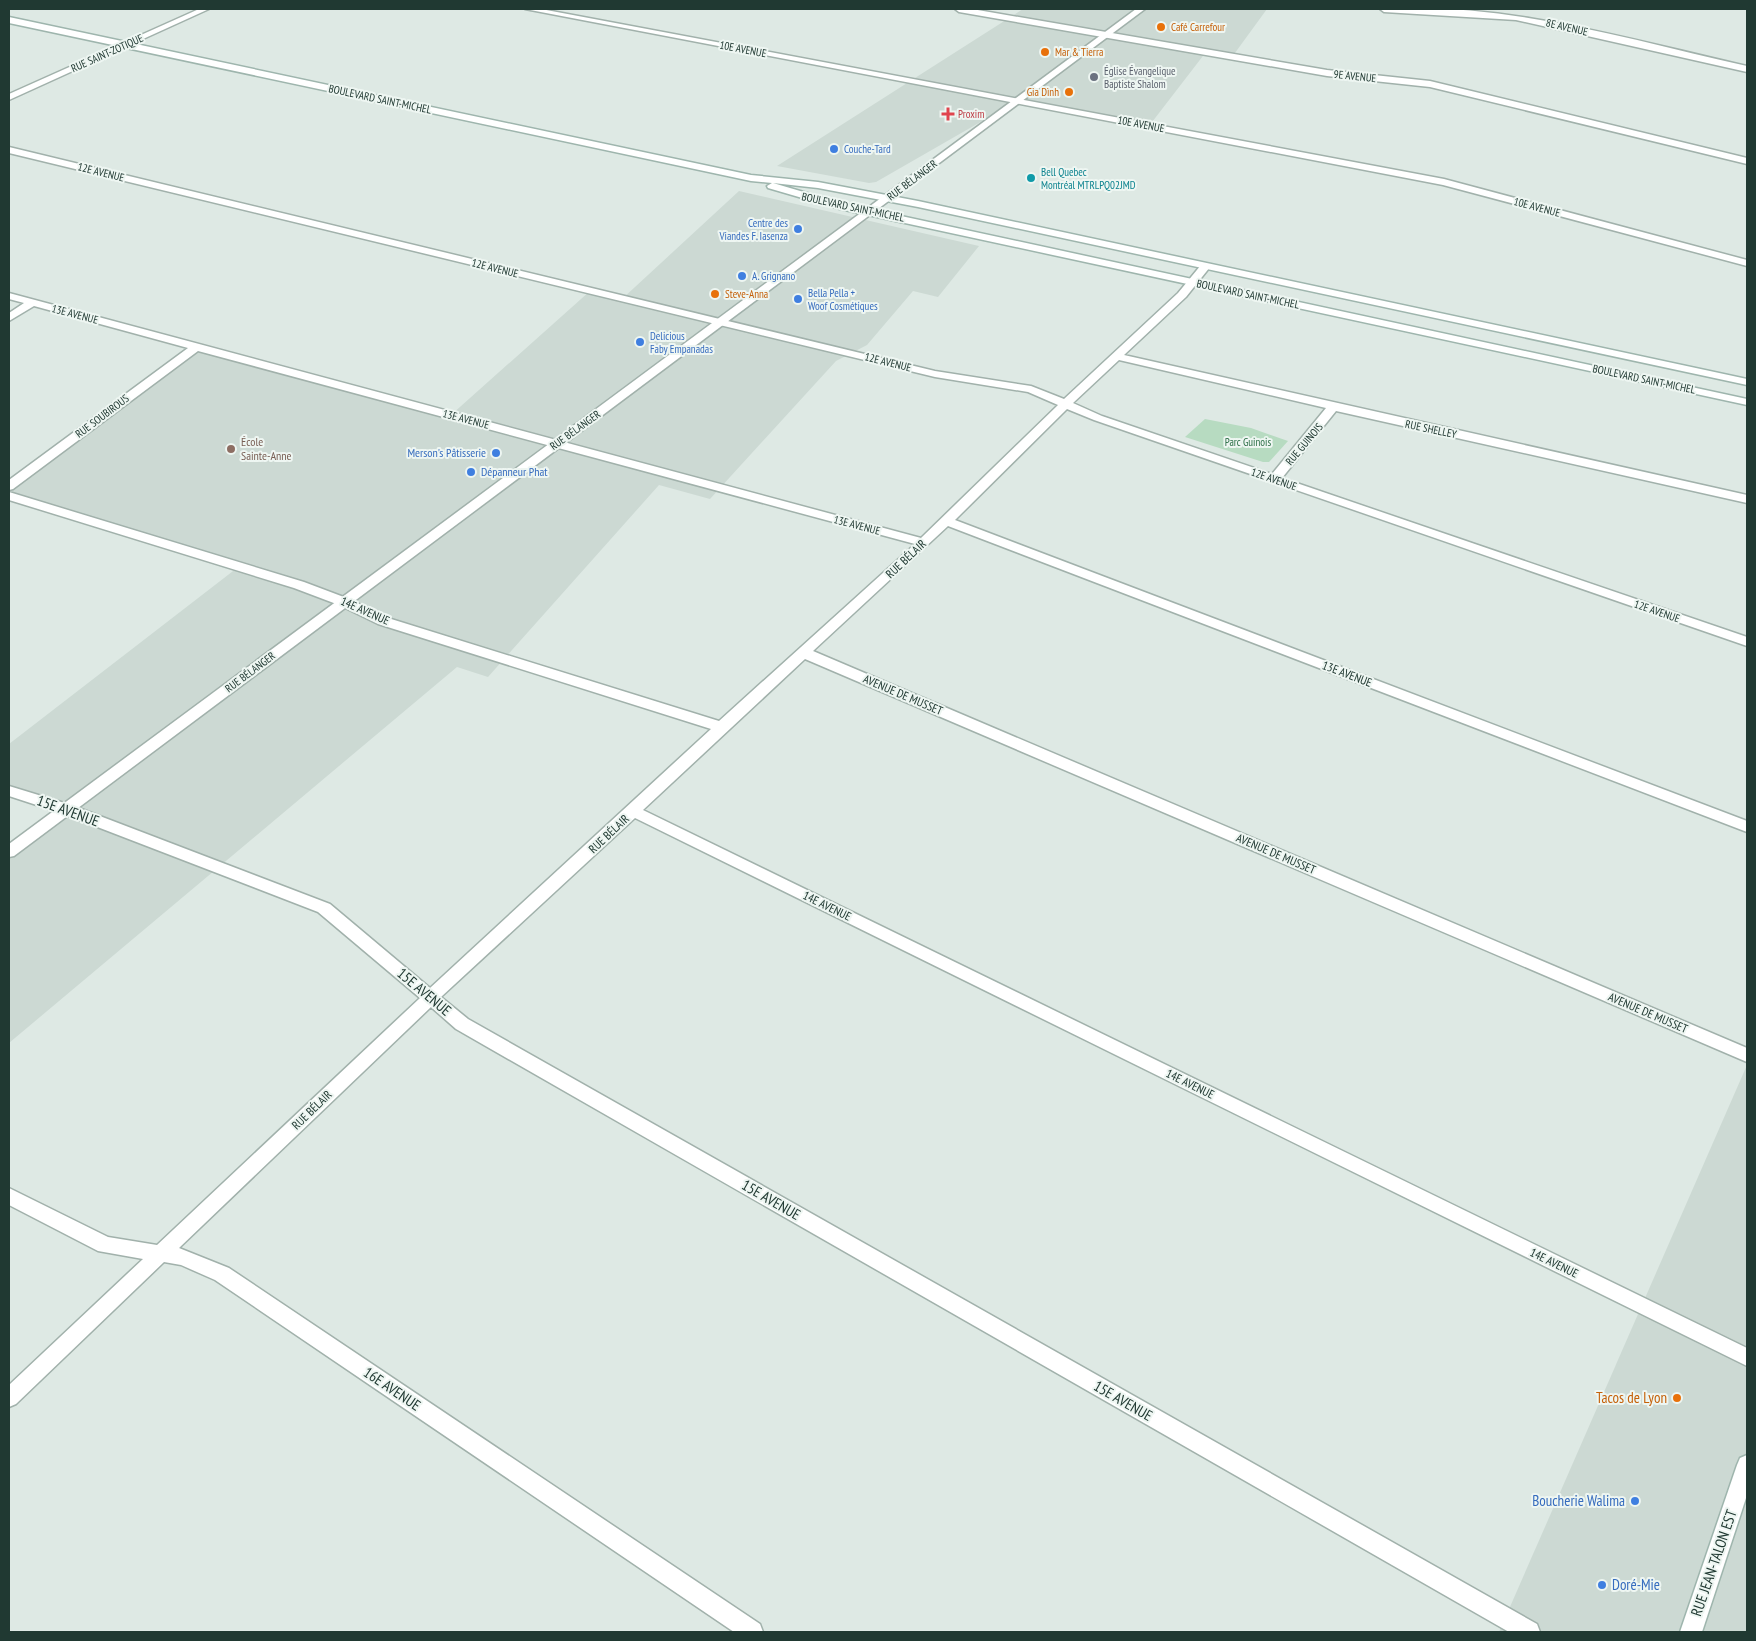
<svg xmlns="http://www.w3.org/2000/svg" width="1756" height="1641" font-family="'PT Sans Narrow',sans-serif">
<rect width="100%" height="100%" fill="#dee9e4"/>
<g fill="#ccd9d3">
<polygon points="1023,9 1267,9 1232,57 1206,52 1149,126 1017,101 876,182 869,183 777,166"/>
<polygon points="739,191 979,246 938,297 913,291 867,345 836,361 710,499 659,485 488,677 457,667 9,1043 9,852 65,809 9,791 9,744 237,568 9,496 9,486 196,347 451,415 590,291 622,299"/>
<polygon points="1747,1065 1747,1632 1499,1632"/>
</g>
<polygon fill="#b7dbc1" points="1205,419 1251,428 1288,441 1269,462 1263,462 1185,437"/>
<g fill="none" stroke-linecap="round" stroke-linejoin="round">
<defs>
<g id="minor">
<polygon points="525,9 541,9 1444,179 1747,260 1747,266 1443,185"/>
<polygon points="955,9 972,9 1327,70 1430,81 1747,158 1747,164 1430,87 1327,76 959,12"/>
<path d="M1380,9C1504,1 1627,39 1747,66V72L1516,20L1384,12Z"/>
<path d="M9,147L935,371L1031,386L1064,399L1178,293L1201,265L1205,264L1210,267L1186,297L1124,355L1747,495V503L1336,411L1282,478L1747,637V646L1094,420L1067,409L955,520L1747,821V832L948,526L813,651L1747,1048V1062L805,659L643,810L1747,1348V1366L635,818L441,997L468,1019L1537,1624L1540,1632H1509L456,1029L431,1007L179,1248L229,1268L760,1624L763,1632H734L215,1280L181,1265L164,1262L16,1404L9,1407V1385L143,1259L98,1251L9,1205V1188L108,1237L157,1245L420,998L318,912L61,813L9,796V786L71,805L330,904L430,988L711,729L378,624L339,605L294,588L9,500V492L304,582L349,599L388,618L719,721L915,544L198,351L13,489L9,490V480L188,348L34,306L9,321V313L24,303L9,299V293L921,538L1058,405L1028,392L935,377L9,153ZM1119,360L1326,408L1272,474L1102,416L1073,403Z"/>
</g>
<g id="tertiary">
<polygon points="199,9 209,9 9,100 9,94"/>
<polygon points="1136,9 1145,9 14,856 9,857 9,844"/>
</g>
<g id="secondary">
<polygon points="9,17 751,175 818,182 918,201 1747,379 1747,385 918,207 818,188 773,183 841,203 1747,399 1747,405 840,209 768,188 767,186 772,183 751,181 9,23"/>
<polygon points="1747,1455 1747,1495 1702,1632 1680,1632 1737,1465 1740,1458"/>
</g>
</defs>
<use href="#minor" stroke="#a1b1ab" stroke-width="3"/>
<use href="#tertiary" stroke="#a1b1ab" stroke-width="3"/>
<use href="#secondary" stroke="#9eb5ad" stroke-width="3"/>
<use href="#minor" fill="#fff" fill-rule="evenodd"/>
<use href="#tertiary" fill="#fff" fill-rule="evenodd"/>
<use href="#secondary" fill="#fff" fill-rule="evenodd"/>
</g>
<g fill="#e8710a" stroke="#eef6f2" stroke-width="2">
<circle cx="1161" cy="27" r="5"/>
<circle cx="1045" cy="52" r="5"/>
<circle cx="1069" cy="92" r="5"/>
<circle cx="715" cy="294" r="5"/>
<circle cx="1677" cy="1398" r="5"/>
</g>
<circle fill="#6b7280" stroke="#eef6f2" stroke-width="2" cx="1094" cy="77" r="5"/>
<path fill="#e0444e" stroke="#eef6f2" stroke-width="2" d="M945.5 106.5h5v5h5v5h-5v5h-5v-5h-5v-5h5z"/>
<g fill="#3f7fe0" stroke="#eef6f2" stroke-width="2">
<circle cx="834" cy="149" r="5"/>
<circle cx="798" cy="229" r="5"/>
<circle cx="742" cy="276" r="5"/>
<circle cx="798" cy="299" r="5"/>
<circle cx="640" cy="342" r="5"/>
<circle cx="496" cy="453" r="5"/>
<circle cx="471" cy="472" r="5"/>
<circle cx="1635" cy="1501" r="5"/>
<circle cx="1602" cy="1585" r="5"/>
</g>
<circle fill="#0f9aa8" stroke="#eef6f2" stroke-width="2" cx="1031" cy="178" r="5"/>
<circle fill="#8d6e63" stroke="#eef6f2" stroke-width="2" cx="231" cy="449" r="5"/>
<g text-anchor="middle" stroke-width="4" stroke-linejoin="round" paint-order="stroke">
<g font-size="11" fill="#c56008" stroke="#eef6f2" text-anchor="start">
<text x="1171" y="31">Café Carrefour</text>
<text x="1055" y="56">Mar &amp; Tierra</text>
<text x="1059" y="96" text-anchor="end">Gia Dình</text>
<text x="725" y="298">Steve-Anna</text>
</g>
<g font-size="11" fill="#203932" stroke="#eef6f2">
<text transform="translate(1567 27) rotate(13)" y="4">8E AVENUE</text>
<text transform="translate(743 49) rotate(11)" y="4">10E AVENUE</text>
<text transform="translate(107 53) rotate(-24)" y="4">RUE SAINT-ZOTIQUE</text>
<text transform="translate(1355 76) rotate(6)" y="4">9E AVENUE</text>
<text transform="translate(380 99) rotate(12)" y="4">BOULEVARD SAINT-MICHEL</text>
<text transform="translate(1141 124) rotate(11)" y="4">10E AVENUE</text>
<text transform="translate(101 172) rotate(14)" y="4">12E AVENUE</text>
<text transform="translate(912 180) rotate(-37)" y="4">RUE BÉLANGER</text>
<text transform="translate(853 207) rotate(12)" y="4">BOULEVARD SAINT-MICHEL</text>
<text transform="translate(1537 207) rotate(15)" y="4">10E AVENUE</text>
<text transform="translate(495 268) rotate(14)" y="4">12E AVENUE</text>
<text transform="translate(1248 294) rotate(12)" y="4">BOULEVARD SAINT-MICHEL</text>
<text transform="translate(75 314) rotate(15)" y="4">13E AVENUE</text>
<text transform="translate(888 362) rotate(14)" y="4">12E AVENUE</text>
<text transform="translate(1644 379) rotate(12)" y="4">BOULEVARD SAINT-MICHEL</text>
<text transform="translate(102 416) rotate(-37)" y="4">RUE SOUBIROUS</text>
<text transform="translate(466 419) rotate(15)" y="4">13E AVENUE</text>
<text transform="translate(1431 429) rotate(12)" y="4">RUE SHELLEY</text>
<text transform="translate(575 430) rotate(-36)" y="4">RUE BÉLANGER</text>
<text transform="translate(1304 444) rotate(-50)" y="4">RUE GUINOIS</text>
<text transform="translate(1274 479) rotate(19)" y="4">12E AVENUE</text>
<text transform="translate(857 525) rotate(15)" y="4">13E AVENUE</text>
<text transform="translate(1657 611) rotate(19)" y="4">12E AVENUE</text>
<text transform="translate(250 672) rotate(-37)" y="4">RUE BÉLANGER</text>
</g>
<g font-size="11" fill="#5b616d" stroke="#eef6f2" text-anchor="start">
<text x="1104" y="75">Église Évangelique<tspan x="1104" dy="13">Baptiste Shalom</tspan></text>
</g>
<g font-size="11" fill="#be3a42" stroke="#eef6f2" text-anchor="start">
<text x="958" y="118">Proxim</text>
</g>
<g font-size="11" fill="#366cbe" stroke="#eef6f2" text-anchor="start">
<text x="844" y="153">Couche-Tard</text>
<text x="788" y="227" text-anchor="end">Centre des<tspan x="788" dy="13">Viandes F. Iasenza</tspan></text>
<text x="752" y="280">A. Grignano</text>
<text x="808" y="297">Bella Pella +<tspan x="808" dy="13">Woof Cosmétiques</tspan></text>
<text x="650" y="340">Delicious<tspan x="650" dy="13">Faby Empanadas</tspan></text>
</g>
<g font-size="11" fill="#0d838f" stroke="#eef6f2" text-anchor="start">
<text x="1041" y="176">Bell Quebec<tspan x="1041" dy="13">Montréal MTRLPQ02JMD</tspan></text>
</g>
<g font-size="11" fill="#2b6e46" stroke="#eef6f2">
<text x="1248" y="446">Parc Guinois</text>
</g>
<g font-size="12" fill="#785e54" stroke="#eef6f2" text-anchor="start">
<text x="241" y="446">École<tspan x="241" dy="14">Sainte-Anne</tspan></text>
</g>
<g font-size="12" fill="#366cbe" stroke="#eef6f2" text-anchor="end">
<text x="486" y="457">Merson's Pâtisserie</text>
<text x="481" y="476" text-anchor="start">Dépanneur Phat</text>
</g>
<g font-size="12" fill="#203932" stroke="#eef6f2">
<text transform="translate(906 559) rotate(-43)" y="4">RUE BÉLAIR</text>
<text transform="translate(365 611) rotate(24)" y="4">14E AVENUE</text>
<text transform="translate(1347 674) rotate(21)" y="4">13E AVENUE</text>
<text transform="translate(903 695) rotate(23)" y="4">AVENUE DE MUSSET</text>
<text transform="translate(609 834) rotate(-43)" y="4">RUE BÉLAIR</text>
<text transform="translate(1276 854) rotate(23)" y="4">AVENUE DE MUSSET</text>
<text transform="translate(827 906) rotate(26)" y="4">14E AVENUE</text>
<text transform="translate(1648 1013) rotate(23)" y="4">AVENUE DE MUSSET</text>
<text transform="translate(1190 1084) rotate(26)" y="4">14E AVENUE</text>
<text transform="translate(312 1110) rotate(-44)" y="4">RUE BÉLAIR</text>
<text transform="translate(1554 1263) rotate(26)" y="4">14E AVENUE</text>
</g>
<g font-size="15" fill="#203932" stroke="#eef6f2">
<text transform="translate(68 811) rotate(20)" y="5">15E AVENUE</text>
<text transform="translate(424 992) rotate(40)" y="5">15E AVENUE</text>
<text transform="translate(771 1200) rotate(30)" y="5">15E AVENUE</text>
<text transform="translate(392 1389) rotate(34)" y="5">16E AVENUE</text>
<text transform="translate(1123 1401) rotate(30)" y="5">15E AVENUE</text>
<text transform="translate(1714 1563) rotate(-71)" y="5">RUE JEAN-TALON EST</text>
</g>
<g font-size="15" fill="#c56008" stroke="#eef6f2" text-anchor="end">
<text x="1667" y="1403">Tacos de Lyon</text>
</g>
<g font-size="15" fill="#366cbe" stroke="#eef6f2" text-anchor="end">
<text x="1625" y="1506">Boucherie Walima</text>
<text x="1612" y="1590" text-anchor="start">Doré-Mie</text>
</g>
</g>
<rect width="1756" height="1641" fill="none" stroke="#203932" stroke-width="20"/>
</svg>
